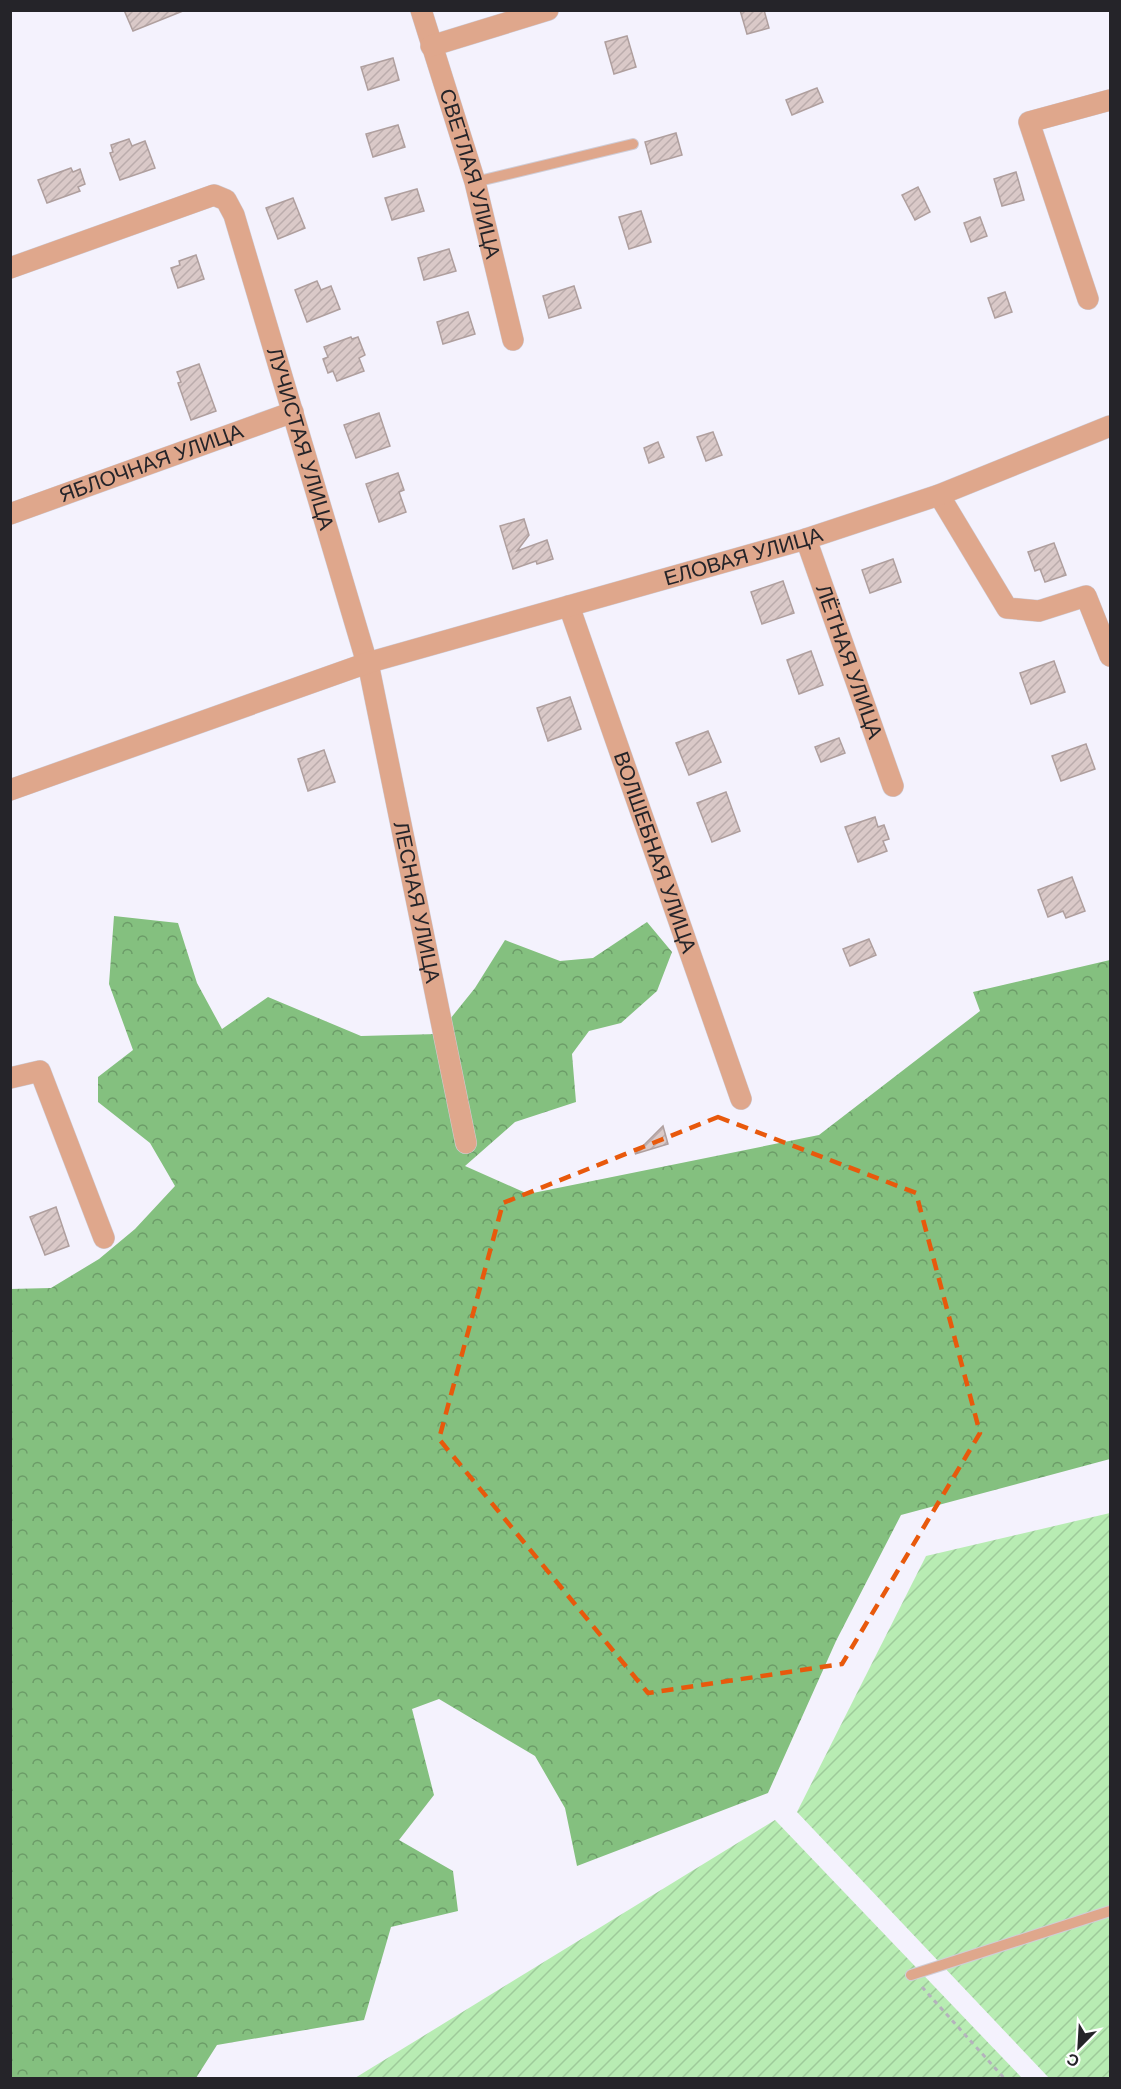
<svg xmlns="http://www.w3.org/2000/svg" width="1121" height="2089" font-family="Helvetica,sans-serif">
<defs>
<pattern id="forest-crowns" width="20" height="18" patternUnits="userSpaceOnUse" patternTransform="scale(1.5)"><rect width="20" height="18" fill="#84c07f"/><path d="M2 6a3 3 0 1 1 6 0M12 15a3 3 0 1 1 6 0" fill="none" stroke="#6c9c68"/></pattern>
<pattern id="garden-furrows" width="10" height="10" patternUnits="userSpaceOnUse" patternTransform="scale(1.5)"><rect width="10" height="10" fill="#b8ecb3"/><path d="M-1 1l2-2M0 10L10 0M9 11l2-2" fill="none" stroke="#9eca9a"/></pattern>
<pattern id="building-hatch" width="6" height="6" patternUnits="userSpaceOnUse" patternTransform="scale(1.5)"><rect width="6" height="6" fill="#dac9c8"/><path d="M-1 1l2-2M0 6l6-6M5 7l2-2" fill="none" stroke="#bbacac"/></pattern>
</defs>
<rect width="100%" height="100%" fill="#f4f2fd"/>
<polygon fill="url(#forest-crowns)" points="114,916 178,923 197,983 222,1029 268,997 361,1036 438,1034 475,988 505,940 560,961 593,958 647,922 672,952 657,991 621,1023 589,1031 572,1054 576,1102 515,1122 465,1166 528,1194 819,1135 980,1011 973,992 1110,960 1110,1459 901,1515 836,1641 768,1793 577,1866 565,1808 535,1756 439,1699 412,1709 434,1795 399,1840 453,1871 458,1911 391,1927 364,2020 217,2045 196,2078 11,2078 10,1289 51,1288 99,1259 135,1229 175,1186 150,1143 98,1102 98,1077 133,1050 109,984"/>
<g fill="url(#garden-furrows)">
<polygon points="1110,1513 1110,2078 1049,2078 797,1812 926,1556"/>
<polygon points="775,1820 1022,2078 355,2078"/>
</g>
<g fill="url(#building-hatch)" stroke="#af9f9e" stroke-width="1.5">
<polygon points="124,10 183,10 183,11 133,31"/>
<polygon points="740,10 764,10 769,28 747,34"/>
<polygon points="627,36 636,67 614,74 605,42"/>
<polygon points="393,58 399,80 368,90 361,67"/>
<polygon points="817,88 823,102 792,115 786,100"/>
<polygon points="398,125 405,147 373,157 366,134"/>
<polygon points="676,133 682,155 651,164 645,142"/>
<polygon points="129,139 132,146 145,141 155,168 120,180 110,153 113,152 111,145"/>
<polygon points="71,168 73,172 80,169 85,184 78,187 80,191 47,203 38,180"/>
<polygon points="1016,172 1024,200 1002,206 994,179"/>
<polygon points="918,187 930,212 915,220 902,195"/>
<polygon points="417,189 424,211 392,220 385,198"/>
<polygon points="293,198 305,228 278,239 266,208"/>
<polygon points="641,211 651,242 629,249 619,217"/>
<polygon points="980,217 987,236 971,242 964,223"/>
<polygon points="449,249 456,271 424,280 418,258"/>
<polygon points="196,255 204,279 178,288 171,268 180,265 179,261"/>
<polygon points="317,281 321,290 331,286 340,309 307,322 295,290"/>
<polygon points="574,286 581,308 549,318 543,296"/>
<polygon points="1005,292 1012,312 995,318 988,298"/>
<polygon points="468,312 475,334 443,344 437,322"/>
<polygon points="351,337 352,339 358,337 365,355 359,358 364,371 337,381 333,371 328,373 323,359 328,357 324,347"/>
<polygon points="199,364 216,411 191,420 178,383 181,382 177,372"/>
<polygon points="379,413 390,446 356,458 344,425"/>
<polygon points="713,432 722,455 706,461 697,437"/>
<polygon points="658,442 664,457 649,463 644,448"/>
<polygon points="398,473 404,490 399,492 406,512 379,522 366,484"/>
<polygon points="524,519 529,535 517,551 547,540 553,559 537,564 536,561 513,569 500,526"/>
<polygon points="1054,543 1066,575 1045,582 1040,569 1035,571 1028,552"/>
<polygon points="893,559 901,582 870,593 862,570"/>
<polygon points="783,581 794,613 762,624 751,592"/>
<polygon points="811,651 823,685 799,694 787,660"/>
<polygon points="1054,661 1065,692 1031,704 1020,673"/>
<polygon points="570,697 581,729 548,741 537,708"/>
<polygon points="708,731 721,762 689,775 676,743"/>
<polygon points="839,738 845,753 821,762 815,747"/>
<polygon points="1086,744 1095,769 1061,781 1052,756"/>
<polygon points="324,750 335,782 308,791 298,759"/>
<polygon points="726,792 740,831 712,842 697,803"/>
<polygon points="875,817 878,827 884,825 889,839 883,841 887,851 858,862 845,827"/>
<polygon points="1072,877 1085,911 1066,918 1063,911 1048,917 1038,890"/>
<polygon points="869,939 876,955 850,966 843,949"/>
<polygon points="663,1126 668,1144 635,1154"/>
<polygon points="56,1207 69,1246 45,1255 30,1217"/>
</g>
<g fill="none" stroke-linecap="round" stroke-linejoin="round">
<defs>
<g id="service">
<polyline points="475,182 633,144"/>
<polyline points="911,1975 1110,1911"/>
</g>
<g id="minor">
<path id="s1" d="M421,10L475,182L513,340"/>
<polyline points="431,46 548,10"/>
<path id="s2" d="M10,268L214,195L226,200L234,215L367,663"/>
<polyline points="1088,299 1029,122 1110,100"/>
<polyline points="939,495 1007,608 1039,611 1086,596 1110,656"/>
<path id="s3" d="M10,514L293,412"/>
<path id="s4" d="M806,539L893,786"/>
<path id="s5" d="M569,606L741,1099"/>
<path id="s6" d="M368,663L466,1143"/>
<path id="s7" d="M10,790L367,663L806,539L939,495L1110,426"/>
<polyline points="10,1078 40,1071 104,1238"/>
</g>
</defs>
<use href="#service" stroke="#cfcdd7" stroke-width="12"/>
<use href="#minor" stroke="#cfcdd7" stroke-width="22"/>
<polyline stroke="#b4b3bc" stroke-width="3" stroke-dasharray="4.5 4.5" stroke-linecap="butt" points="922,1987 1004,2078"/>
<use href="#service" stroke="#dfa78c" stroke-width="10"/>
<use href="#minor" stroke="#dfa78c" stroke-width="21"/>
</g>
<path fill="none" stroke="#e8590c" stroke-width="4.5" stroke-dasharray="12 8" stroke-linejoin="round" d="M718,1117L916,1193L980,1433L842,1664L648,1693L439,1439L503,1203Z"/>
<g text-anchor="middle" stroke-width="6" stroke-linejoin="round" paint-order="stroke">
<g font-size="21" fill="#252429" stroke="#fff">
<text dy="7" stroke="none"><textPath href="#s1" startOffset="171">СВЕТЛАЯ УЛИЦА</textPath></text>
<text dy="7" stroke="none"><textPath href="#s2" startOffset="480">ЛУЧИСТАЯ УЛИЦА</textPath></text>
<text dy="7" stroke="none"><textPath href="#s3" startOffset="150">ЯБЛОЧНАЯ УЛИЦА</textPath></text>
<text dy="7" stroke="none"><textPath href="#s7" startOffset="770">ЕЛОВАЯ УЛИЦА</textPath></text>
<text dy="7" stroke="none"><textPath href="#s4" startOffset="130">ЛЁТНАЯ УЛИЦА</textPath></text>
<text dy="7" stroke="none"><textPath href="#s5" startOffset="261">ВОЛШЕБНАЯ УЛИЦА</textPath></text>
<text dy="7" stroke="none"><textPath href="#s6" startOffset="244">ЛЕСНАЯ УЛИЦА</textPath></text>
</g>
</g>
<rect width="1121" height="2089" fill="none" stroke="#252429" stroke-width="24"/>
<g transform="translate(1079 2047) rotate(204)" stroke="#ffffff" stroke-width="4.5" paint-order="stroke">
<path d="M0-4.5L10 22L0 15L-10 22Z" fill="#252429"/>
<text y="-9" font-size="16" font-weight="bold" text-anchor="middle" fill="#252429">С</text>
</g>
</svg>
